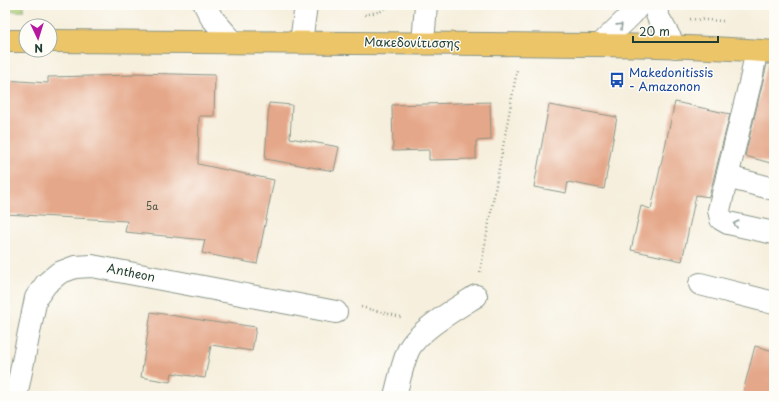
<svg xmlns="http://www.w3.org/2000/svg" width="779" height="401" font-family="'Playpen Sans',sans-serif">
<rect width="100%" height="100%" fill="#fdfcf7"/>
<filter id="ink" filterUnits="userSpaceOnUse"><feTurbulence type="fractalNoise" baseFrequency=".025" numOctaves="2"/><feDisplacementMap in="SourceGraphic" scale="8" xChannelSelector="R" yChannelSelector="G"/><feConvolveMatrix kernelMatrix="1 2 1 2 8 2 1 2 1" color-interpolation-filters="sRGB"/></filter>
<filter id="wash" filterUnits="userSpaceOnUse"><feTurbulence type="fractalNoise" baseFrequency=".012" numOctaves="4" result="noise"/><feDisplacementMap in="SourceGraphic" scale="16" xChannelSelector="R" yChannelSelector="G"/><feGaussianBlur stdDeviation="0.9" result="paint"/><feColorMatrix in="noise" values="0 0 0 0 0 0 0 0 0 0 0 0 0 0 0 0 0 1.4 0 .05"/><feComposite in="paint" operator="in"/></filter>
<g filter="url(#wash)">
<rect width="100%" height="100%" fill="#f6efdd"/>
<polygon fill="#b4d57d" stroke="#6a8958" points="5,5 24,5 23,11 5,11"/>
<g id="blocks">
<g fill="#e5a789">
<polygon points="767,64 774,64 774,164 745,156"/>
<polygon points="134,73 215,75 214,116 199,116 198,164 274,180 257,264 202,253 205,240 125,232 127,221 5,214 5,80 48,83 48,77 134,75"/>
<polygon points="490,102 491,140 476,141 476,159 429,160 429,150 393,151 392,105"/>
<polygon points="675,102 730,114 709,197 696,195 682,261 631,250 641,206 651,209"/>
<polygon points="269,103 292,105 290,138 339,147 334,171 265,159"/>
<polygon points="549,105 617,117 604,189 568,182 566,193 534,187"/>
<polygon points="151,312 226,324 227,323 256,327 252,351 211,345 205,378 172,373 170,382 141,377"/>
<polygon points="755,346 774,351 774,396 742,396"/>
</g>
</g>
</g>
<g filter="url(#ink)">
<use href="#blocks" fill-opacity="0" stroke="#8a9688" stroke-width="1"/>
<g fill="none" stroke-linecap="round" stroke-linejoin="round">
<defs>
<g id="minor">
<polyline points="205,5 211,17 233,42"/>
<polyline points="654,5 658,17 675,47"/>
<polyline points="301,42 306,5"/>
<polyline points="423,43 426,5"/>
<polyline points="600,45 632,14 639,5"/>
<polyline points="756,51 752,75 719,210 721,219 728,223 774,233"/>
<polyline points="727,177 774,189"/>
<polyline points="700,284 774,303"/>
<polyline points="16,396 36,298 46,284 59,273 75,267 92,266 336,312"/>
<path d="M395,396C399,381 402,365 408,351C417,331 457,308 476,296"/>
</g>
<g id="major">
<polyline points="5,41 26,41"/>
<path d="M50,41C197,42 344,42 490,44C585,45 680,44 774,52"/>
</g>
</defs>
<use href="#minor" stroke="#8a9688" stroke-width="24"/>
<use href="#major" stroke="#8a9688" stroke-width="24"/>
<g stroke="#8a9688" stroke-width="2.5" stroke-dasharray="1 3" stroke-linecap="butt">
<polyline points="365,15 381,11 390,5"/>
<polyline points="690,19 724,21"/>
<polyline points="480,272 517,70"/>
<polyline points="361,307 401,317"/>
</g>
<use href="#minor" stroke="#fff" stroke-width="22"/>
<use href="#major" stroke="#edc569" stroke-width="22"/>
</g>
<defs><path id="oneway-chevron" d="M-2-3.5L2.5 0L-2 3.5" fill="none" stroke-width="1.6" stroke-linecap="round" stroke-linejoin="round"/></defs>
<g stroke="#8f9e9a">
<use href="#oneway-chevron" transform="translate(620 26) rotate(-44)"/>
<use href="#oneway-chevron" transform="translate(736 224) rotate(-167)"/>
</g>
</g>
<defs>
<symbol id="bus-bare" viewBox="-9 -9 18 18"><path d="M-5-6H5V4H4V6H2V4H-2V6H-4V4H-5ZM-3.5-4V0h7V-4ZM-3.5 1.2v1.5H-2V1.2ZM2 1.2v1.5H3.5V1.2Z" fill="#1a4fb4" stroke="#fdfcf7" stroke-width="2.5" paint-order="stroke"/></symbol>
</defs>
<g fill-rule="evenodd">
<use href="#bus-bare" x="606" y="69" width="22" height="22"/>
</g>
<g text-anchor="middle" stroke-width="3" stroke-linejoin="round" paint-order="stroke">
<g font-size="10" fill="#505849">
<text x="152" y="210">5a</text>
</g>
<g font-size="12" fill="#1f3d34" stroke="#fdfcf7">
<text transform="translate(412 43) rotate(1)" y="4">Μακεδονίτισσης</text>
<text transform="translate(131 273) rotate(11)" y="4">Antheon</text>
</g>
<g font-size="12" fill="#164399" stroke="#fdfcf7" text-anchor="start">
<text x="629" y="77">Makedonitissis<tspan x="629" dy="14">- Amazonon</tspan></text>
</g>
</g>
<rect width="779" height="401" fill="none" stroke="#fdfcf7" stroke-width="20"/>
<g transform="translate(38 38) rotate(176)"><circle r="19" fill="#fdfcf7" stroke="#a4b0a9"/>
<path d="M0-3L7 15L0 10L-7 15Z" fill="#b5179e"/>
<text y="-6" font-size="11" font-weight="bold" text-anchor="middle" fill="#1f3d34">N</text>
</g>
<path d="M633 36v6h85v-6" fill="none" stroke="#1f3d34" stroke-width="2"/>
<text x="639" y="36" font-size="12" fill="#1f3d34" stroke="#fdfcf7" stroke-width="3" paint-order="stroke">20 m</text>
</svg>
